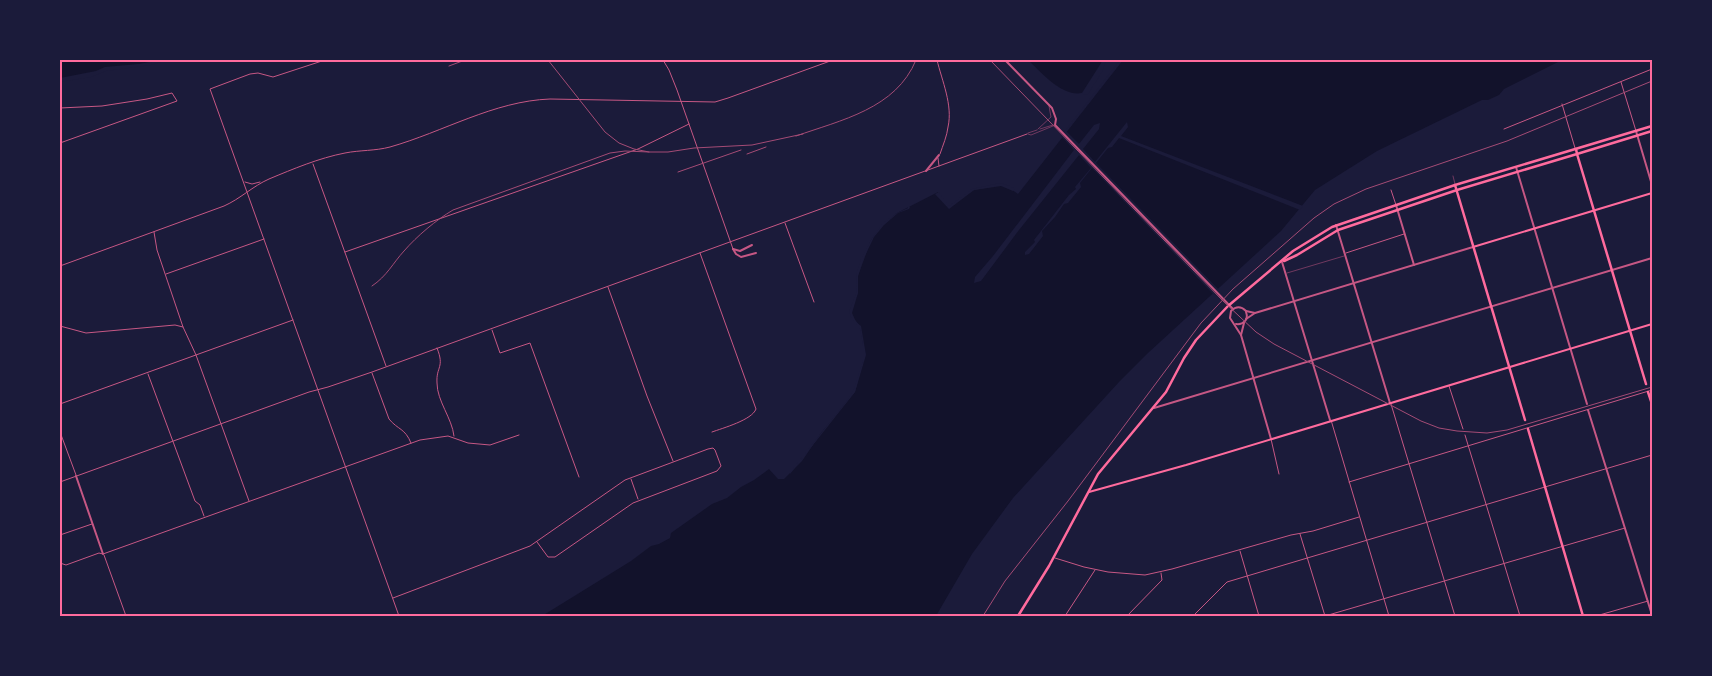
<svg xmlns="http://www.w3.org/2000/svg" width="1712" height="676" font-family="'PT Sans',sans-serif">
<rect width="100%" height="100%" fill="#1b1b3a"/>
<g fill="#12122b">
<polygon points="60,60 160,60 60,79"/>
<path d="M1028,60H1103L1086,92C1064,100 1042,73 1028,60Z"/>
<polygon points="1123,60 1562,60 1504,89 1499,95 1488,100 1482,100 1377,151 1315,190 1281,231 1148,353 1119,382 1013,498 972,554 936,616 542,616 631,561 651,546 659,544 670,538 671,533 712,504 727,498 741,487 754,480 769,469 778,479 784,479 802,461 821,433 855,392 865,355 860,326 851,315 850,310 858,293 858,276 871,240 881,227 897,213 938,192 948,207 974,190 1002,185 1008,187 1018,194"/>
</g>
<g fill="#1b1b3a">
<polygon points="156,60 162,60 161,62 151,65 106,71 91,77 60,82 60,78 96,71 105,67 150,63"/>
<polygon points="1103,60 1106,60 1102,72 1088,94 1084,95 1082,93"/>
<polygon points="1120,60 1122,60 1066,131 1079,144 1094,125 1100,123 1099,129 1083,149 1095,162 1155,87 1127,122 1128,127 1121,136 1303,206 1300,210 1119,138 1112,147 1108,148 1096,163 1220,291 1214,295 1092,168 1080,183 1081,187 1068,203 1064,204 1055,217 1042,231 1043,236 1029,254 1025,255 1025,252 1035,242 1034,240 1069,195 1076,189 1075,187 1091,168 1079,155 1019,230 981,281 974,283 975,277 993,256 1074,150 1061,136"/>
<polygon points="1000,183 1010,186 1015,189 1013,191 1001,186 974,190 949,209 935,194 939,192 949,206 972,189"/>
<polygon points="908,206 910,207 909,209 898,213 884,225 874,237 863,260 858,276 858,293 852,313 856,322 861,326 866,355 855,392 790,474 790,472 848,399 854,389 863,360 863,346 860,329 851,317 849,311 857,291 856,275 861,259 872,238 882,224 897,213 908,208"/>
</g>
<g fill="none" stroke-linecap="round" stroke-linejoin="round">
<g stroke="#c65784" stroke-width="0.5">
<polyline points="1038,129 1051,117 1049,106"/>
<polyline points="1040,129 1053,125"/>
<polyline points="1028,133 1037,130"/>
<polyline points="1028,134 1031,135 1053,126"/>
<polyline points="1453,176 1455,184"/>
<polyline points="1287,273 1344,256"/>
</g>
<g stroke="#c65784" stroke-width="1">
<polyline points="325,60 273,77 258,73 250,74 210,89 399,616"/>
<polyline points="663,60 669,70 677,90 733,249"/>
<path d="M937,60C942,81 953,105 948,127C947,136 943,145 940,154"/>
<polyline points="1621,82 1636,131"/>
<polyline points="1562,104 1575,148"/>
<polyline points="60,108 102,106 147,99 172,93 177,101 60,143"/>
<polyline points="1504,129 1652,69"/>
<polyline points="938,158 939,166"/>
<polyline points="313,164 386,366"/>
<polyline points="245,182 252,184 260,182"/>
<polyline points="1391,190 1396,205"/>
<polyline points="785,223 814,302"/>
<polyline points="154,232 157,250 183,327 196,355 249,501"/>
<polyline points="345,252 638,149 689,124"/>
<path d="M700,253L756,409C752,420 723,428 712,432"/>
<polyline points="1346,253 1404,234"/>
<path d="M60,266L224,206C240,199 253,186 269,179C293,169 319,158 345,153C360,150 375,151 390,147C443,132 494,101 550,99L715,102L728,98L833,60"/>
<polyline points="166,274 264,239"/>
<polyline points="608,287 647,396 673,461"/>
<polyline points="60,326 86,333 175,325 183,327"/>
<polyline points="492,330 500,353 530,343 579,477"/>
<path d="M437,348C445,368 436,366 437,383C437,401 452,418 454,436"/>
<path d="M372,373L389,419C398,430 405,428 411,443"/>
<polyline points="148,374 195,501 200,505 204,516"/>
<polyline points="1449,386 1463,429"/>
<polyline points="60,404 293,320"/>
<polyline points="1391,404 1455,616"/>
<polyline points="1331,420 1389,616"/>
<polyline points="60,432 76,475"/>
<polyline points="1465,435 1520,616"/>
<polyline points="1271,439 1279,474"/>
<polyline points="631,479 638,499"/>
<polyline points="60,482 309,392 328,387 372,372 1027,134"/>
<polyline points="1349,482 1652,390"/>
<polyline points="1300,534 1325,616 1625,528"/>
<polyline points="60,535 92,524"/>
<polyline points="1240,551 1259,616"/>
<polyline points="104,555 126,616"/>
<polyline points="1055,558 1084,567 1108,572 1145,575 1172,569 1291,535 1313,531 1359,517"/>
<polyline points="60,563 66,565 99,553 103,554 420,440 448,436 468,443 490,445 519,435"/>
<polyline points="393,598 530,546 625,480 708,449 713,448 715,450 721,466 717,471 633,503 555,557 548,557 537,542"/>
<polyline points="1065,616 1095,570"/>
<polyline points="1127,616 1162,580 1161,573"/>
<polyline points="1193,616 1227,582 1652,455"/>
<polyline points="1596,616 1648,601"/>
</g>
<g stroke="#c65784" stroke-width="2">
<polyline points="1005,60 1052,108 1056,119 1055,125 1233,309"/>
<polyline points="1636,131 1652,185"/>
<polyline points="1516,167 1587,404"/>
<polyline points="926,171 939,155"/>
<polyline points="1396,205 1414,265"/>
<polyline points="1336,225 1390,403"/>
<polyline points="733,249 736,254 741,257 756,253"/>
<polyline points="733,249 740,251 752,245"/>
<polyline points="1282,262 1330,420"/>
<path d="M1246,311C1241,306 1236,306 1231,311L1230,318L1241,335L1271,439"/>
<polyline points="1246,311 1255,313"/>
<polyline points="1246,319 1255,313 1473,247"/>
<path d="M1236,324C1243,325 1249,320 1246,312"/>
<polyline points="1241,335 1244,323"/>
<polyline points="1154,408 1652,258"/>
<polyline points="1588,410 1652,615"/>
<polyline points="76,476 103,554"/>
</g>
<g stroke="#ff6b9d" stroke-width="2">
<polyline points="1473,247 1652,193"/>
<polyline points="1089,492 1186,465 1652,324"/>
</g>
<g stroke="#ff6b9d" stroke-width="2.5">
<polyline points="1284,261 1297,255 1338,230 1457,190 1577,154 1576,149"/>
<polyline points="1018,616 1049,566 1098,474 1166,392 1184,358 1196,340 1228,306 1293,251 1332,227 1455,185"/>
</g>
<g stroke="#ff6b9d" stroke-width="2.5">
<polyline points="1646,384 1577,154 1652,131"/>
<polyline points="1648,392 1652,404"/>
<polyline points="1525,420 1455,185 1652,126"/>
<polyline points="1528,429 1583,616"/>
</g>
<g stroke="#a44b75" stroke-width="1">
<polyline points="548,60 605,132 619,143 634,149 649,152 668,152 694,148 752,145 803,134"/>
<polyline points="990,60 1223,301 1256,332 1274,344 1421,421 1439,428 1457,431 1487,433 1507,430 1652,387"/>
<polyline points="449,66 465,60"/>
<path d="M796,136C841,120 896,109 916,60"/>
<polyline points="747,154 766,147"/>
<polyline points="678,172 741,150"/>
<path d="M372,286C387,276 393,263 404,251C417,236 436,220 453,210L610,153L625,151L649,152"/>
<polyline points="983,616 1005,581 1068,501 1201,323 1233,289 1314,218 1334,204 1366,189 1507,141 1652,81"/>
</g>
</g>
<rect width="1712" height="676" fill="none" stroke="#1b1b3a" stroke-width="122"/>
<rect x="61" y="61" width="1590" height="554" fill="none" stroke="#ff6b9d" stroke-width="2"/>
</svg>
